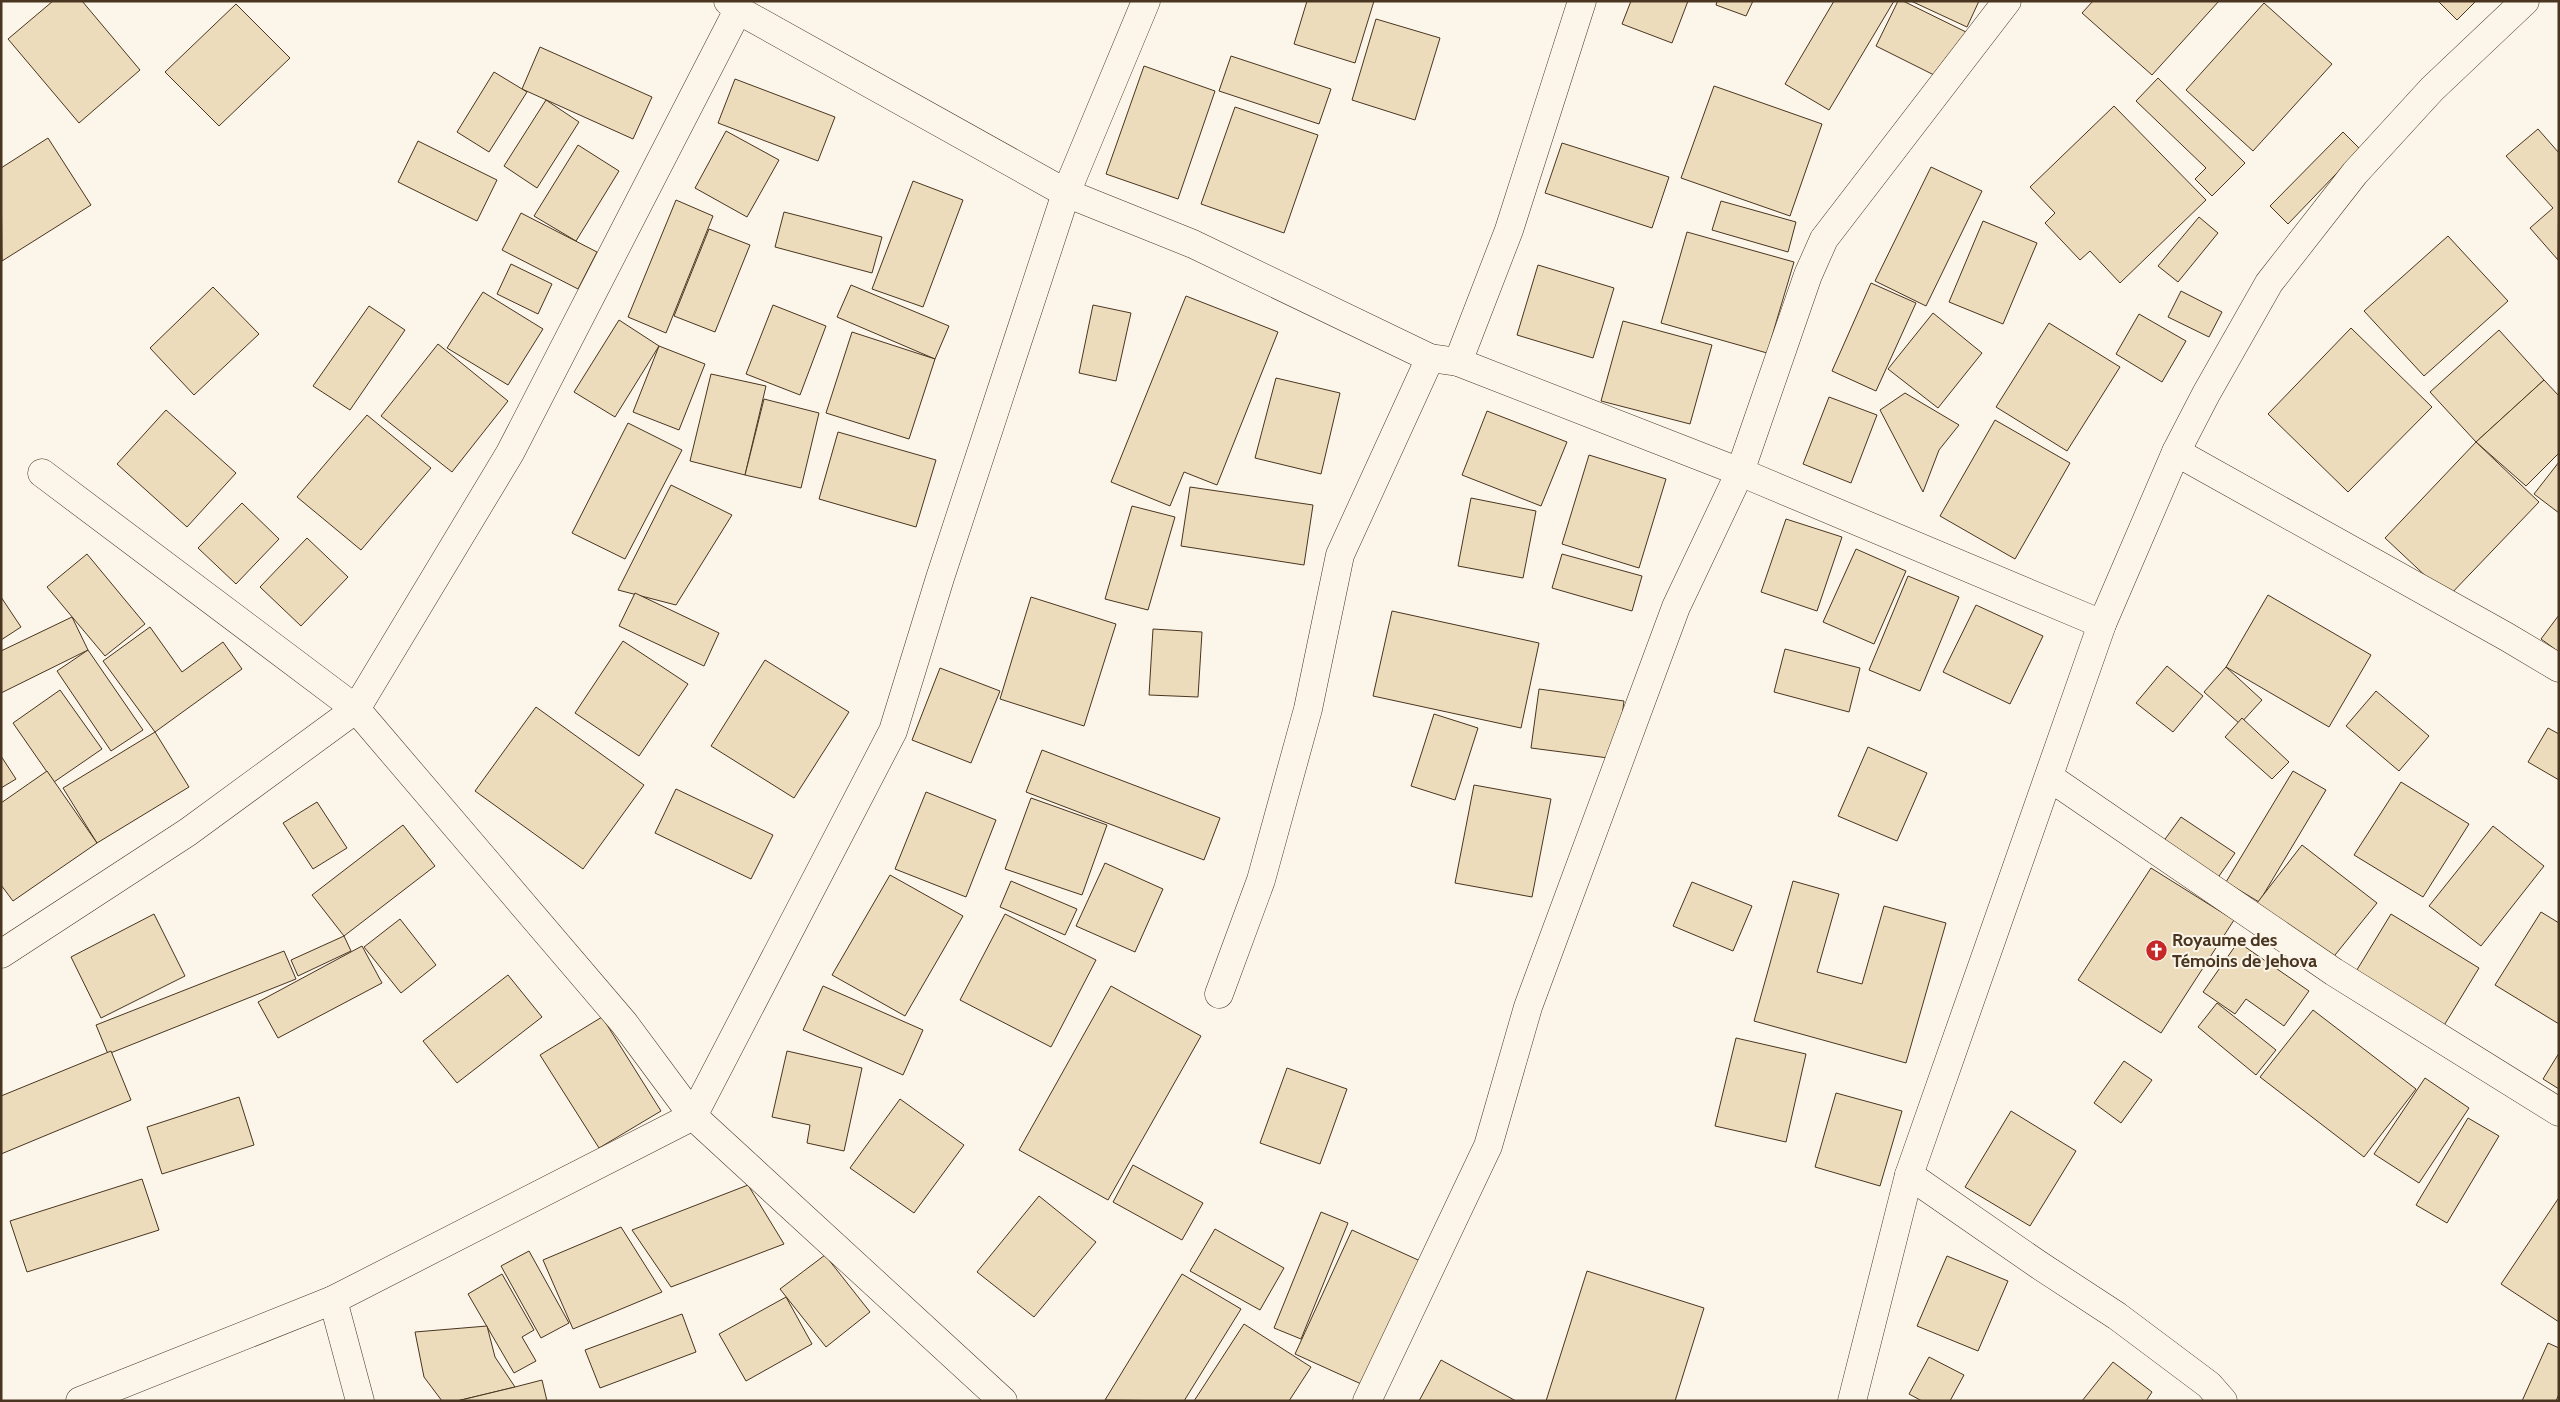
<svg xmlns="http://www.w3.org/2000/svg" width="2560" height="1402" font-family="Cabin,sans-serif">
<rect width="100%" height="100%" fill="#fbf6e9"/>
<g fill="#ecdcbc" stroke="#4a3520">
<polygon points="53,1 82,1 140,70 79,123 8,39"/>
<polygon points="1307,1 1374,1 1355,63 1294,44"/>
<polygon points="1631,1 1688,1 1672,43 1622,24"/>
<polygon points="1717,1 1753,1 1746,16 1716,5"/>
<polygon points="1834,1 1894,1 1829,110 1785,84"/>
<polygon points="1898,1 1903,1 1966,32 1942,79 1876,46"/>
<polygon points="1911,1 1979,1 1967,27"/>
<polygon points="2093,1 2219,1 2152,75 2082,13"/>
<polygon points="2438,1 2476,1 2457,20"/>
<polygon points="2264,3 2332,64 2253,151 2186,90"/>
<polygon points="236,4 290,58 219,126 165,72"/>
<polygon points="1376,19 1440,38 1415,120 1352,100"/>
<polygon points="540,47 652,97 633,139 522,89"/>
<polygon points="1231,56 1331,89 1319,124 1219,91"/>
<polygon points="1144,66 1215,91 1178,199 1106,174"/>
<polygon points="494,72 527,92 489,152 457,132"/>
<polygon points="2158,78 2245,163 2212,196 2195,179 2206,168 2136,101"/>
<polygon points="735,79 835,117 818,161 718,123"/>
<polygon points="1714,86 1822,124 1790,216 1681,178"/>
<polygon points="546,100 579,122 537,188 504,166"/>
<polygon points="2114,106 2206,200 2120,283 2090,251 2080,260 2045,223 2055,213 2030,187"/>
<polygon points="1235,107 1318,135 1284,233 1201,204"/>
<polygon points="2538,129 2559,153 2558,260 2530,228 2553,208 2506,156"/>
<polygon points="726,131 779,160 747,217 695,188"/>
<polygon points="2343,132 2360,149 2288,224 2270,206"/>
<polygon points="48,138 91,205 2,261 1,168"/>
<polygon points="418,141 497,180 477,221 398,182"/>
<polygon points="1562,143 1669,177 1652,228 1545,193"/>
<polygon points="578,145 619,171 576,241 534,216"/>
<polygon points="1931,167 1982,191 1926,306 1875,281"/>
<polygon points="913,181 963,200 923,307 872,289"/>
<polygon points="676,200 713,216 666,333 628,317"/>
<polygon points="1721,201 1796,222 1788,252 1712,230"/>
<polygon points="784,212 882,237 872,273 775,247"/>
<polygon points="521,213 597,252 578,289 502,250"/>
<polygon points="2199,217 2218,233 2178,282 2158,266"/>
<polygon points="1983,221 2037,243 2003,324 1949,302"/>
<polygon points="709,229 750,245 715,332 674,316"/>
<polygon points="1687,232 1794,262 1767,353 1661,323"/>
<polygon points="2448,236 2508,301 2424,376 2364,311"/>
<polygon points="511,264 552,284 538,314 497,294"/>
<polygon points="1538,265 1614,288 1593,358 1517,335"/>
<polygon points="1871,283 1916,303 1876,391 1832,371"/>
<polygon points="851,285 949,326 935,359 837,317"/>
<polygon points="213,287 259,334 194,395 150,348"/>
<polygon points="2181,291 2222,312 2209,337 2168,317"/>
<polygon points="483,292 543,329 508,385 447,348"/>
<polygon points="1186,296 1278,332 1217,485 1184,472 1170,506 1111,482"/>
<polygon points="773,305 826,326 800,395 746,374"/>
<polygon points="1093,305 1131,313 1116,381 1079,373"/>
<polygon points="369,306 405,330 350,410 313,386"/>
<polygon points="1933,313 1982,353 1938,408 1888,369"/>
<polygon points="2139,314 2186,341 2162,382 2116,354"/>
<polygon points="619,320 659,346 615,417 574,392"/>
<polygon points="1623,321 1712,345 1690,424 1601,401"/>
<polygon points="2049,323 2120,367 2067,451 1996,407"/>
<polygon points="2351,328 2432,407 2348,492 2268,414"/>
<polygon points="2499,330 2544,380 2476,442 2430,392"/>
<polygon points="852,332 935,359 909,439 826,413"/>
<polygon points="438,344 508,401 452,472 381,416"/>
<polygon points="659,346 705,364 679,430 633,412"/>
<polygon points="711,374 766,386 745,475 690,461"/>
<polygon points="1276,378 1340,393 1321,474 1255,458"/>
<polygon points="2544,380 2559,396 2559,453 2526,486 2476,442"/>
<polygon points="1905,393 1959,425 1939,450 1923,492 1880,410"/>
<polygon points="1829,397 1877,415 1851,483 1803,464"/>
<polygon points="764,399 819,413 801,488 745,475"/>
<polygon points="166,410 236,473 187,527 117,464"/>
<polygon points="1487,411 1567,442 1541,506 1462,475"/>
<polygon points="367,415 431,468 361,550 297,497"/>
<polygon points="1995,420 2070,463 2015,559 1940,516"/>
<polygon points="628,423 682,450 625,559 572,533"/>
<polygon points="838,432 936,460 916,527 819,499"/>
<polygon points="2476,442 2539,502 2448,597 2385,538"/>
<polygon points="1589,455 1666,479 1639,568 1562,544"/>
<polygon points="2559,462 2559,513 2534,494"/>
<polygon points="671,485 732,515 676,605 618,590"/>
<polygon points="1190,487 1313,505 1304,565 1181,546"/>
<polygon points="1471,498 1536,511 1523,578 1458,566"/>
<polygon points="242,503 279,539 236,584 198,548"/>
<polygon points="1132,506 1175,517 1148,610 1105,599"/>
<polygon points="1786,519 1842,537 1817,611 1761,592"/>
<polygon points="307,538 348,577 301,626 260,587"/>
<polygon points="1856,549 1906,571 1874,644 1823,622"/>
<polygon points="87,554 145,624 105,656 47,587"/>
<polygon points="1562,554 1642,576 1632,611 1552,588"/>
<polygon points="1908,576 1959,597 1920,691 1869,670"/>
<polygon points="635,593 719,633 704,666 619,626"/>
<polygon points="2268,595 2371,655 2329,727 2226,667"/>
<polygon points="1,597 21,627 1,640"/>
<polygon points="1031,597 1116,624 1084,726 1000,699"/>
<polygon points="1976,605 2043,636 2010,704 1943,672"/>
<polygon points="1392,611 1539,643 1521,728 1373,696"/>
<polygon points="2559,615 2559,652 2541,639"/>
<polygon points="72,617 88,650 1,693 1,651"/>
<polygon points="150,627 182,672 223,642 242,669 155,732 103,661"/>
<polygon points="1153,629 1202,632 1198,697 1149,695"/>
<polygon points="623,641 688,684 639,756 575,713"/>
<polygon points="1785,649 1860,668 1849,712 1774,692"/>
<polygon points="88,650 143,730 111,751 57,671"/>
<polygon points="765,660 849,712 794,798 711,746"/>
<polygon points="2167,666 2203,696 2173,732 2136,703"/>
<polygon points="2226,667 2262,700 2240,724 2204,692"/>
<polygon points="940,668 1000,691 971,763 912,740"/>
<polygon points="1539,689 1624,701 1616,759 1531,748"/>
<polygon points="60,690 102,749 54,782 13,723"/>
<polygon points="2376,691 2429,736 2399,771 2346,726"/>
<polygon points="536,707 644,785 583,869 475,791"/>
<polygon points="1434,714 1478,728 1455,800 1411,786"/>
<polygon points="2242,718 2289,762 2272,779 2225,737"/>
<polygon points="2548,728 2559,734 2559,780 2528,762"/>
<polygon points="155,732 189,787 97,843 63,788"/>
<polygon points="1868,747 1927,773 1897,841 1838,816"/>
<polygon points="1042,750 1220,818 1204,860 1026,792"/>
<polygon points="1,756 16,779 1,788"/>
<polygon points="47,771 97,843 13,901 1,885 1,803"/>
<polygon points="2293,771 2326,790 2259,902 2226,882"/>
<polygon points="2401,782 2469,824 2423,897 2354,855"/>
<polygon points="1474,785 1551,799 1532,897 1455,883"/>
<polygon points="676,789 773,835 751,879 655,833"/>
<polygon points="926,792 996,820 966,897 895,869"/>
<polygon points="1031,798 1107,825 1082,895 1005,869"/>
<polygon points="317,802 347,848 313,869 283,823"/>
<polygon points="2181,817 2235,853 2217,879 2163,842"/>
<polygon points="403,825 435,866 344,936 312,895"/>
<polygon points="2493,826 2544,866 2481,946 2429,906"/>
<polygon points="2302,845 2377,903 2331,960 2257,903"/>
<polygon points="1105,863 1163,889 1135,952 1076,926"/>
<polygon points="2151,868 2234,920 2161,1033 2078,980"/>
<polygon points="890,875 963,916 905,1016 832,975"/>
<polygon points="1011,881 1077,909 1065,935 1000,907"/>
<polygon points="1793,881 1839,894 1817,972 1862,984 1884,906 1946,923 1906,1063 1754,1021"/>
<polygon points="1692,882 1752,906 1733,951 1673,926"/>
<polygon points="2541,912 2559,923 2559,1024 2495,985"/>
<polygon points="154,914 185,976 101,1018 71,957"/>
<polygon points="1005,914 1096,960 1051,1047 960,1000"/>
<polygon points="2391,914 2479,968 2440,1032 2352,978"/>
<polygon points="400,919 436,965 401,993 364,947"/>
<polygon points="344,936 351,951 298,976 291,960"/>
<polygon points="2238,942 2309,991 2284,1026 2246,999 2235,1014 2203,992"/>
<polygon points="362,946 382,983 278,1038 258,1002"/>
<polygon points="284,951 296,979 108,1054 96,1025"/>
<polygon points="508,975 542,1017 457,1083 423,1041"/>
<polygon points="823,986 923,1030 903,1075 803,1030"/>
<polygon points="1111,986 1201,1036 1108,1200 1019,1150"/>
<polygon points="2217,1003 2276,1050 2256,1075 2198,1027"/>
<polygon points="2313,1010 2416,1089 2364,1157 2260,1077"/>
<polygon points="602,1017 661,1111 599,1148 540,1055"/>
<polygon points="1736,1038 1806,1054 1786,1142 1715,1126"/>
<polygon points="111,1051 131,1100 1,1154 1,1096"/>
<polygon points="787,1051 862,1068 844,1151 807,1143 810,1125 772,1117"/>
<polygon points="2559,1053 2559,1089 2543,1079"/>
<polygon points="2124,1061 2152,1080 2121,1123 2094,1103"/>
<polygon points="1287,1068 1347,1089 1320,1164 1260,1143"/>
<polygon points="2425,1078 2469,1108 2419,1183 2374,1154"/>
<polygon points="1836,1093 1902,1111 1880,1186 1815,1167"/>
<polygon points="239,1097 254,1145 162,1174 147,1127"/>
<polygon points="900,1099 964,1145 914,1213 850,1168"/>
<polygon points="2011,1111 2076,1151 2030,1226 1965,1187"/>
<polygon points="2468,1118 2499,1136 2447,1223 2416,1205"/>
<polygon points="1133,1165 1203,1203 1182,1240 1113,1202"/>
<polygon points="142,1179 159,1230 27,1272 10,1221"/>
<polygon points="748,1185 784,1244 671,1287 632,1230"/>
<polygon points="1039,1196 1096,1242 1034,1317 977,1272"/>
<polygon points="2558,1199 2559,1199 2559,1322 2501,1284"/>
<polygon points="1321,1212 1348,1223 1301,1339 1274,1328"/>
<polygon points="621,1227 662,1292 573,1329 543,1260"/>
<polygon points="1215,1229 1284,1268 1260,1310 1190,1271"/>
<polygon points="1352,1230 1427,1264 1370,1388 1295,1354"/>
<polygon points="529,1251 569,1323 541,1338 501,1266"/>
<polygon points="825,1255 870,1312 826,1347 780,1289"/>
<polygon points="1947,1256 2008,1281 1978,1351 1917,1326"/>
<polygon points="1587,1271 1704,1308 1675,1401 1546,1401"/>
<polygon points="502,1274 534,1330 522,1337 536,1361 514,1373 468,1294"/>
<polygon points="1182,1274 1241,1309 1184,1401 1105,1400"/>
<polygon points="786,1297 812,1344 746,1381 719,1334"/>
<polygon points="682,1314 696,1352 600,1388 585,1350"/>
<polygon points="1244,1324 1311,1367 1289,1401 1194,1401"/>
<polygon points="487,1326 495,1357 515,1387 457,1401 442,1401 424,1377 415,1332"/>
<polygon points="2548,1343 2559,1348 2559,1394 2556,1401 2522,1401"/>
<polygon points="1929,1357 1964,1375 1950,1401 1922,1401 1909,1394"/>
<polygon points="1441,1360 1516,1401 1419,1401"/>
<polygon points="2113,1362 2152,1392 2146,1401 2082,1401"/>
<polygon points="542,1380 547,1401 457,1401 515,1387"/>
</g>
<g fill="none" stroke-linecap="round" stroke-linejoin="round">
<defs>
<g id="minor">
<polyline points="728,1 738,10 1066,193 1193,244 1430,358 1458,362 1740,472 2102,624"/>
<polyline points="1458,362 1509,230 1582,1"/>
<polyline points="2176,452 2507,637 2559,668"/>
<polyline points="42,473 356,709 624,1023 693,1116 1003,1401"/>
<polyline points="2049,777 2334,972 2559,1112"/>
<polyline points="1,954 188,832 356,709 510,453 738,10"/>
<polyline points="1219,994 1261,880 1308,709 1340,555 1430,358"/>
<polyline points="1909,1175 2039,1265 2117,1316 2209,1385 2223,1401"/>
<polyline points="333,1300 360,1401"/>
<polyline points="80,1401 333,1300 693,1116 893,731 940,578 1066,193 1146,1"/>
<polyline points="1367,1401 1488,1146 1528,1007 1676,607 1740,472 1808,275 1824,239 2007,1"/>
</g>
<polyline id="tertiary" points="1852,1401 1909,1175 2102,624 2176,452 2206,394 2269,283 2355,173 2432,89 2525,1"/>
</defs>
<use href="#minor" stroke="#4a3520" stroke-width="29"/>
<use href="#tertiary" stroke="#4a3520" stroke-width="29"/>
<use href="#minor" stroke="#fbf6e9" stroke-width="28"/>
<use href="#tertiary" stroke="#fbf6e9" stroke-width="28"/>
</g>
<defs>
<symbol id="church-disc" viewBox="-11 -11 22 22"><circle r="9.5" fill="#c62828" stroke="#fbf6e9"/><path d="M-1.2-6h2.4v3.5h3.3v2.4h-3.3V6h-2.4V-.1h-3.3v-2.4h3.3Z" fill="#fff"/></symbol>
</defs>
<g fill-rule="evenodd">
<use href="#church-disc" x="2144" y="938" width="25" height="25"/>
</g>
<g text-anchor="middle" stroke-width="4" stroke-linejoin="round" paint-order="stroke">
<g font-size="18" font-weight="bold" fill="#4a3520" stroke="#fbf6e9" text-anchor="start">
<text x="2172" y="946">Royaume des<tspan x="2172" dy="21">Témoins de Jehova</tspan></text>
</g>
</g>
<rect width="2560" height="1402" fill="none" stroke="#4a3520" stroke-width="5"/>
</svg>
